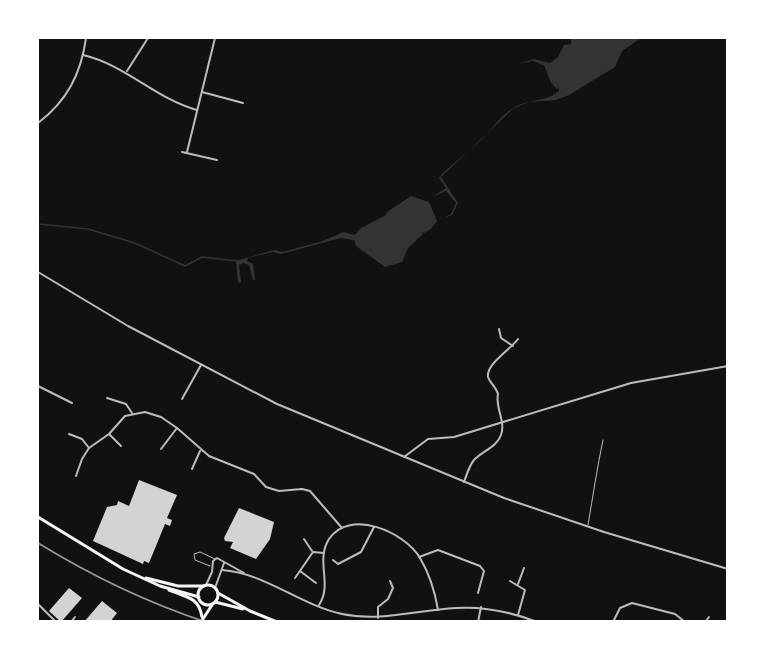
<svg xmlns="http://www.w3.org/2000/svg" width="765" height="659" font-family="Lato,sans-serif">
<rect width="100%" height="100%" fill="#111"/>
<g fill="#333">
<path d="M571,38H641L622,51L615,67L569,95L556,100L529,102L514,108L441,177L458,203L452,215L444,218L451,214L456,203L446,191L432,197L446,188L439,178L441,175C453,163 467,153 479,142C491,131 498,118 512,109C527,98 546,103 559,91V84L558,90L551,83L544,65L533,61L517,64L534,59L550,63L558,57L564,45L571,44Z"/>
<polygon points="411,196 429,202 437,221 431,229 424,233 421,231 423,234 408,248 402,262 385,267 356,246 354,240 341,238 281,254 273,252 248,258 247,261 253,264 255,280 253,280 249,265 243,263 239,265 241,282 238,283 236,261 274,250 282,252 323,241 343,232 355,235 361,228 386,215 387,212"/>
</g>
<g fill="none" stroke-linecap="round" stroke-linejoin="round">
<polyline stroke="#333" stroke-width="1.5" points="38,224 88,229 135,243 185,266 202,257 237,261"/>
</g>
<g fill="#d3d3d3">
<polygon points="139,480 177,495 167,518 172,520 170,526 165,524 149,563 144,561 143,564 93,541 107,507 117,505 118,501 129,506"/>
<polygon points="239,508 274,522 270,539 256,559 230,548 233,542 225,541 224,538"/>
<polygon points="69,588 82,598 61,622 49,611"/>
<polygon points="102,601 117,613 110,622 84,622"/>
</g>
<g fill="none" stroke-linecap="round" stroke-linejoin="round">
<g stroke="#bcbcbc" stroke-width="1">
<path d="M588,525C593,496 597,468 603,440"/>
<polyline points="210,566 195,560 194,554 200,552 215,559"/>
</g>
<g stroke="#bcbcbc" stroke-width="2">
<path d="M83,55C126,65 156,99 197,110"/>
<polyline points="127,71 148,38"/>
<polyline points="202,92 243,103"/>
<path d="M38,123C67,101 81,74 86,38"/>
<polyline points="182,152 217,160"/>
<polyline points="187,152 215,38"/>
<polyline points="499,329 501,338 513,346"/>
<polyline points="38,386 72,403"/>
<polyline points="107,398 126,404 132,413"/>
<polyline points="182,399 201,365"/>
<polyline points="69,434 82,439 89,448"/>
<polyline points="109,434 121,446"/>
<polyline points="161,449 177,428"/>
<polyline points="404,457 428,439 454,437 631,383 728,366"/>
<polyline points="192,469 200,451"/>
<polyline points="76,476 82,459 89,448 109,434 125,416 145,412 161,417 177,428 209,456 254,474 266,487 279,491 302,489 310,491 342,528"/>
<path d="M464,482C467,474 469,466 474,460C482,451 497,447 501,435C506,421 495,408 498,394C496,387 490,383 488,377C486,364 510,350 518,339"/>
<polyline points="304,539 312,551"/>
<polyline points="419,557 438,550 480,566 484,571 478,593"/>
<polyline points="333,560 338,564 361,552 374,527"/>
<path d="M222,570C265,573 300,605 342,614C381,622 417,610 456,608C485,606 511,612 537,622"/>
<polyline points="300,571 316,583"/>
<polyline points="295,578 313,552 324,553"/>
<polyline points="510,581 525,590 518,615"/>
<polyline points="518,584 524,568"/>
<polyline points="206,585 212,572 213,561 217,558 244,573"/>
<polyline points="215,588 224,563"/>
<polyline points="38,604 56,622"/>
<path d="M319,605C333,584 315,561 329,539C350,508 405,532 420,558C429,573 435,592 438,610"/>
<polyline points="378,618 378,607 388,599 393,588 390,581"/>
<polyline points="71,622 75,617"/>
<polyline points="478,622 481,607"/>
<polyline points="613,622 620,608 632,603 675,614 685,622"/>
<polyline points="705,622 709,617"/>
</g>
<polyline stroke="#bcbcbc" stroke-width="2" points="38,272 128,326 277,404 504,498 604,532 728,569"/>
<g stroke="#f5f5f5" stroke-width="3">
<polyline points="38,517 123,569 160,586 199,597"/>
<polyline points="146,578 178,586 204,586"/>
<circle cx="208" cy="595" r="10"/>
<path d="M169,590C186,597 199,597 202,617"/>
<polyline points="218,593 250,611 277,622"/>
<polyline points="215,602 243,609"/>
<polyline points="201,622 212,605"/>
</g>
<path stroke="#9a9a9a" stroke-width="1.5" d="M38,543C92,576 145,602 206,622"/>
</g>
<rect width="765" height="659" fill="none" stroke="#ffffff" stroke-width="78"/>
</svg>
